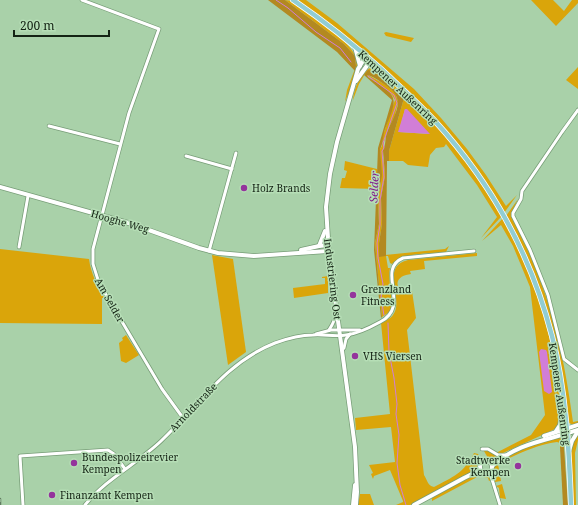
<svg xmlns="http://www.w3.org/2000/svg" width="578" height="505" font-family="'Noto Serif',serif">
<rect width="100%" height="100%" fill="#a9d1a9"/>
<g fill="#daa50a" fill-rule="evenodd">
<path d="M285,0L292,1C308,13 361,45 358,67C356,78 349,91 345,102L347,90L356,66L355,56L344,44Z"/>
<path d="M296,0H306L337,23L414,89L441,118L467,149L486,175L506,206L517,195L504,213C470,153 424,102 371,57C347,37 321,19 296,0Z"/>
<polygon points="531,0 553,0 564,11 572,0 578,0 578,3 556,26"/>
<polygon points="386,32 414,38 411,42 386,36 384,33"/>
<path d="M372,67L376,69C402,91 427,114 449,140C469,164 485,190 502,216L481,238L497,217L477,185L446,144L444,147L436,148L430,155L428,167L408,165L403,161H389V151L404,98L373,71L368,75L386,85L395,92L398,102L395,115L388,129L384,142L383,157L385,176L381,198L382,224L379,243L385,256V255L445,249L449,246L446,252C430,254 403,252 392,264L390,263L388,256H386L388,268H390C387,280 395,303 390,311C388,313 385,315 382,317L375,243L379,224L378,199L381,183L380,149L382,146L383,135L395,100L392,95L365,74L359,84L353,100C354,88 361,72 372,67ZM405,109H406L429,134L399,132Z"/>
<polygon points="578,67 578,89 566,80"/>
<polygon points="345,161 377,169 377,189 340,188 342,178 345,178 347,171 344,170"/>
<path d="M518,199L511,214V216C548,285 563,346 573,422L578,421V423L574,425L569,423L568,421L545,306L525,254L506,216Z"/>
<path d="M503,218C532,274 551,325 558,388C560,401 564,418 555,429L503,453H496L531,435L545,415L530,287L513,246L501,225L482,241Z"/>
<path d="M0,249L89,259C91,274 97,285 105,298H102V324L0,323Z"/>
<path d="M477,253V256L424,261L425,269L410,271L411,274C402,275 393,280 400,290L405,292L412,291L416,318L407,330L424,475C428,481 427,485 434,487C453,477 464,473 474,453L478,454L480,458L476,469L467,475L410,505H396L403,502V501L390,470L374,476L373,479L371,474L373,473L369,465L395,462L391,427L356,430L355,418L390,414L381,323C385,320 391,319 393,315C405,299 379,267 408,260Z"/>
<polygon points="212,255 233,259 246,352 228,365"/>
<polygon points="328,276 328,293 294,298 293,288 325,284 325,278 322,278 322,277"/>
<polygon points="126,335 139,355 126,363 121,361 119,343 123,340 122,338"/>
<polygon points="578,433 578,440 575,453 576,505 572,505 571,456 572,444"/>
<path d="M559,437L562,438L564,447H560V443L557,442C536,445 517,454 498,464L501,481L495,482C492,475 492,468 498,462L522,448Z"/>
<polygon points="487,450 500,456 491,460 488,458 484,451"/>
<polygon points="477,473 486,474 491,480 489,481 488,478 479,476 432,501 432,497"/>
<polygon points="502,484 506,499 500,498 499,488 496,486"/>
<polygon points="360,494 370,494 374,505 358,505"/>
</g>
<g fill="#b38921">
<polygon points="268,0 285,0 344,44 355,56 356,66 355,71 337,52"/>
<path d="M368,70L373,71L404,98L389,151V161H387L386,256L379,257V243L382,224L381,198L385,176L383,150C386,145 385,138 387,132C395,112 408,99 384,84C379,81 373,76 367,75L368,77C398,97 399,95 385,129C383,135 383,145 380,149L382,175L378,199L379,224L375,243L382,317L381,318L374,250L378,148L392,100L364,75Z"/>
<polygon points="560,447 564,447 568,505 563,505"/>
</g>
<g fill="#d17ed7">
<polygon points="405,109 407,109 430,134 398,132"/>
<polygon points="541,349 546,350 547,352 552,392 549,394 544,391 539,352"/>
</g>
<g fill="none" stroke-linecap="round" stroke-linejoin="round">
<g stroke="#d17ed7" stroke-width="1">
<polyline points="276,0 288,8 316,32 340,48 351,62"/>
<polyline points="368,76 394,95 397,103 383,143 384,148 382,151 384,177 380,200 380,225 377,243 378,258 383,284 381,298 384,315"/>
<polyline points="388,323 389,352 394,378 397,404 396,414 399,435 397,463 400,485 406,505"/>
</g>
<defs>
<g id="street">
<polyline points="82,0 159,29 129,113 93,249 93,264 99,283 162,389 183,418"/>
<polyline points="578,110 562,132 522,191 521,199 513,213 513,216 530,250 548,295 564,359 578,370"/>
<polyline points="49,126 120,144"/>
<polyline points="186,156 232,169"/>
<polyline points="19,247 28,196"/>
<polyline points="209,251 236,153"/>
<polyline points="329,330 332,325 337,314"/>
<polyline points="316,334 331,330 360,330"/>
<polyline points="342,350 344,348 346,339 350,334"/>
<polyline points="482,449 488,449 498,455 507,455"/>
<polyline points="491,471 491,476 500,505"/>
<polyline points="23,505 20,456 108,450 114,454 125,469"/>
<path d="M85,505C106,479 138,463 161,441C198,406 226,362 275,343C286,339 300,335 313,335C324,334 335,337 346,335C356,334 371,327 380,322C412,306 375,270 403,258L474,251"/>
</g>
<g id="secondary">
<polyline points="355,47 360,66"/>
<polyline points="356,81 371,60"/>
<polyline points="0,187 132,224 199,248 218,253 254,256 328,251"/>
<polyline points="319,246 325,231"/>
<polyline points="301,250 319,246 328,245"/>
<polyline points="556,431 560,425 563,406"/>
<polyline points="544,436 578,425"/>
<polyline points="569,451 572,441 578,431"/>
<circle cx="486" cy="467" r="6"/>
<path d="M492,466C519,442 546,441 578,430"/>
<polyline points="353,505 355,485"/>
<polyline points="356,505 357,492 355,447 329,254 326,207 330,174 337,142 358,69 366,56"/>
<polyline points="414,505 464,478 476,472 482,471"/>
</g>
<path id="primary" d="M293,0C324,21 353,44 381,69C399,86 417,102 434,120C490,181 531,255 552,336C566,391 569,449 571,505"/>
</defs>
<use href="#street" stroke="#779d77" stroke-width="4.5"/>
<use href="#secondary" stroke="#779d77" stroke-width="5.5"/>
<use href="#primary" stroke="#fff" stroke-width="6"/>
<use href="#street" stroke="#fff" stroke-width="3"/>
<use href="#secondary" stroke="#fff" stroke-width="4"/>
<use href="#primary" stroke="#91cdd3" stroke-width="4.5"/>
<defs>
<polyline id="rail" points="0,499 0,505"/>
</defs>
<use href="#rail" stroke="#627e62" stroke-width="2.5"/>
<use href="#rail" stroke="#b6deb6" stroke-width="1" stroke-dasharray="3" stroke-linecap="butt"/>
</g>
<g fill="#94349c" stroke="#b6deb6" stroke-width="1.5">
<circle cx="244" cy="188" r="4"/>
<circle cx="353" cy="295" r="4"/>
<circle cx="355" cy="356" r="4"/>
<circle cx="74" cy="463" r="4"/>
<circle cx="518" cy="466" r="4"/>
<circle cx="52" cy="495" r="4"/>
</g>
<g text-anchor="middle" stroke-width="3" stroke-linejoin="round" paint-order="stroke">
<g font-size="10" fill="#142314" stroke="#b6deb6">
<text transform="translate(398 87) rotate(43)" y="4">Kempener Außenring</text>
<text transform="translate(120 221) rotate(16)" y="4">Hooghe Weg</text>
<text transform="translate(333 279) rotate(83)" y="4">Industriering Ost</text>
<text transform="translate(110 300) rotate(61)" y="4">Am Selder</text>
<text transform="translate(560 394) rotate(82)" y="4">Kempener Außenring</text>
<text transform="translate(193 407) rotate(-46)" y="4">Arnoldstraße</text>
</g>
<g font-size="10" fill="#142314" stroke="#b6deb6" text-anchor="start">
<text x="252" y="192">Holz Brands</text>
<text x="361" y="293">Grenzland<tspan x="361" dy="12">Fitness</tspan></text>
<text x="363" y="360">VHS Viersen</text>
<text x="82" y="461">Bundespolizeirevier<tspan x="82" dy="12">Kempen</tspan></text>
<text x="510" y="464" text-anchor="end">Stadtwerke<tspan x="510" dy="12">Kempen</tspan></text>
<text x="60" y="499">Finanzamt Kempen</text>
</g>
<g font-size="11" font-style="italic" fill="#821b8a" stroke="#b6deb6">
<text transform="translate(374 187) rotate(-87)" y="4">Selder</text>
</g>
</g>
<path d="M14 30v6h95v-6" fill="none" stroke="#142314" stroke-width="2"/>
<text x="20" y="30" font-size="12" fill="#142314" stroke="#b6deb6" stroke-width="3" paint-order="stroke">200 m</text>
</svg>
